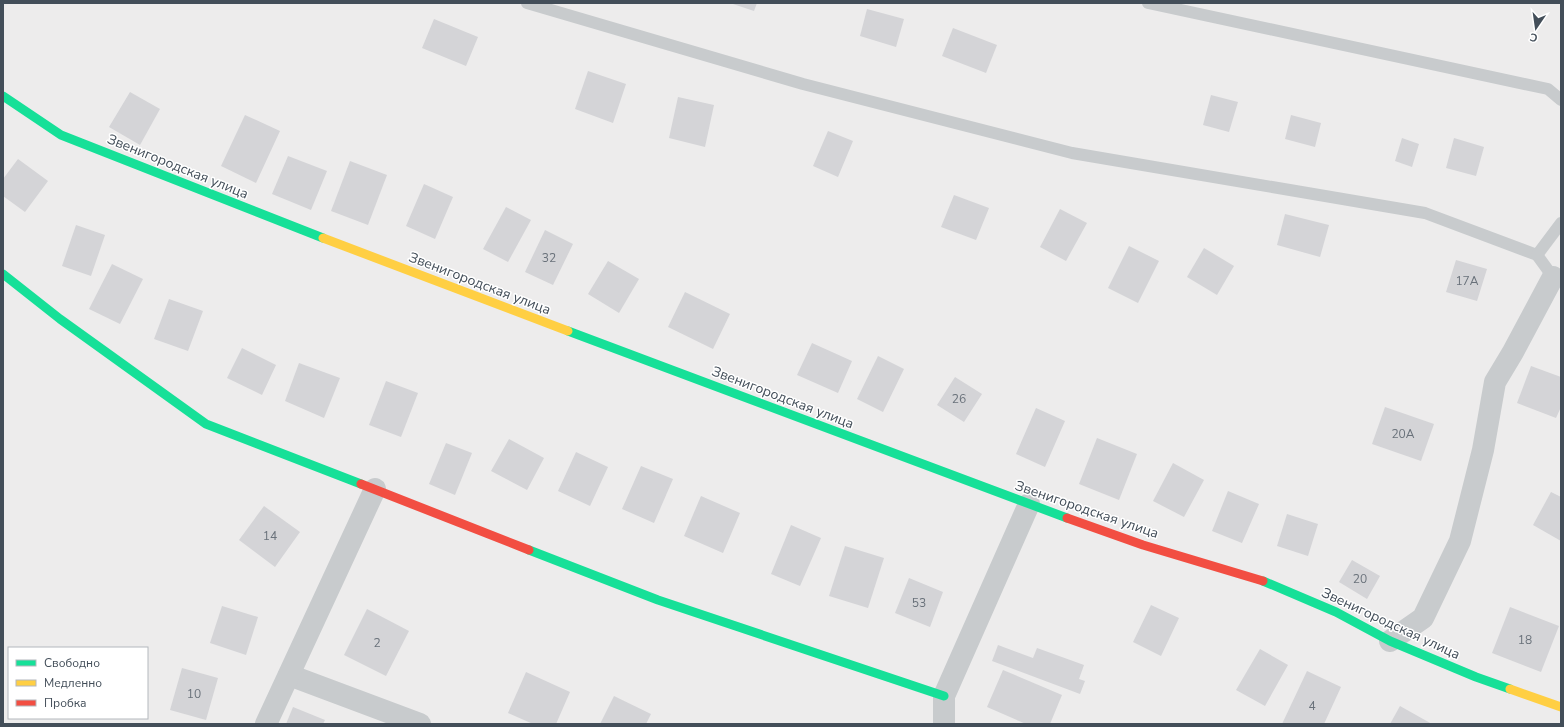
<svg xmlns="http://www.w3.org/2000/svg" width="1564" height="727" font-family="'Nunito Sans',sans-serif">
<rect width="100%" height="100%" fill="#edecec"/>
<g fill="#d4d4d7">
<polygon points="730,3 757,3 754,11"/>
<polygon points="867,9 904,19 896,47 860,36"/>
<polygon points="434,19 478,37 466,66 422,48"/>
<polygon points="953,28 997,45 986,73 942,56"/>
<polygon points="588,71 626,84 613,123 575,109"/>
<polygon points="130,92 160,109 140,145 109,127"/>
<polygon points="1211,95 1238,102 1229,132 1203,125"/>
<polygon points="678,97 714,105 705,147 669,138"/>
<polygon points="245,115 280,131 256,183 221,166"/>
<polygon points="1291,115 1321,123 1315,147 1285,139"/>
<polygon points="828,131 853,141 838,177 813,166"/>
<polygon points="1402,138 1419,144 1412,167 1395,161"/>
<polygon points="1454,138 1484,147 1476,176 1446,168"/>
<polygon points="288,156 327,171 311,210 272,194"/>
<polygon points="18,159 48,181 25,212 3,196 3,179"/>
<polygon points="350,161 387,175 368,225 331,211"/>
<polygon points="424,184 453,197 435,239 406,226"/>
<polygon points="954,195 989,208 976,240 941,227"/>
<polygon points="506,207 531,220 508,262 483,249"/>
<polygon points="1060,209 1087,223 1066,261 1040,247"/>
<polygon points="1285,214 1329,225 1320,257 1277,245"/>
<polygon points="76,225 105,235 91,276 62,266"/>
<polygon points="545,230 573,244 553,285 525,272"/>
<polygon points="1129,246 1159,261 1138,303 1108,288"/>
<polygon points="1204,248 1234,266 1217,295 1187,277"/>
<polygon points="1456,260 1487,269 1477,301 1446,292"/>
<polygon points="608,261 639,279 619,313 588,294"/>
<polygon points="112,264 143,279 120,324 89,309"/>
<polygon points="685,292 730,314 713,349 668,327"/>
<polygon points="169,299 203,311 188,351 154,339"/>
<polygon points="812,343 852,361 838,393 797,375"/>
<polygon points="242,348 276,365 262,395 227,378"/>
<polygon points="878,356 904,369 883,412 857,399"/>
<polygon points="299,363 340,378 324,418 285,401"/>
<polygon points="1531,366 1561,377 1561,407 1556,418 1517,403"/>
<polygon points="955,377 982,394 964,422 937,405"/>
<polygon points="386,381 418,393 401,437 369,425"/>
<polygon points="1385,407 1434,424 1421,461 1372,444"/>
<polygon points="1036,408 1065,421 1045,467 1016,454"/>
<polygon points="1097,438 1137,454 1119,500 1079,484"/>
<polygon points="509,439 544,458 527,490 491,471"/>
<polygon points="446,443 472,453 455,495 429,484"/>
<polygon points="576,452 608,467 590,506 558,491"/>
<polygon points="1173,463 1204,480 1184,517 1153,501"/>
<polygon points="641,466 673,479 654,523 622,509"/>
<polygon points="1228,491 1259,504 1242,543 1212,531"/>
<polygon points="1551,492 1561,497 1561,541 1533,525"/>
<polygon points="701,496 740,513 723,553 684,536"/>
<polygon points="264,506 300,532 275,567 239,540"/>
<polygon points="1287,514 1318,524 1308,556 1277,546"/>
<polygon points="791,525 821,538 800,586 771,574"/>
<polygon points="845,546 884,558 868,608 829,596"/>
<polygon points="1352,560 1380,576 1367,599 1339,582"/>
<polygon points="909,578 943,592 930,627 895,613"/>
<polygon points="1151,605 1179,618 1161,656 1133,642"/>
<polygon points="222,606 258,617 246,655 210,643"/>
<polygon points="1510,607 1559,626 1541,672 1492,653"/>
<polygon points="367,609 409,631 386,676 344,655"/>
<polygon points="998,645 1033,658 1037,648 1084,665 1079,679 1085,681 1080,694 992,661"/>
<polygon points="1260,649 1288,665 1265,706 1236,690"/>
<polygon points="182,668 218,678 206,720 170,710"/>
<polygon points="1003,670 1062,695 1050,724 1026,724 987,707"/>
<polygon points="1307,671 1341,687 1324,724 1282,724"/>
<polygon points="526,672 570,692 556,724 533,724 508,713"/>
<polygon points="614,696 651,714 646,724 600,724"/>
<polygon points="1400,706 1432,724 1390,724"/>
<polygon points="293,707 325,720 323,724 286,724"/>
</g>
<g fill="none" stroke-linecap="round" stroke-linejoin="round">
<g stroke="#c8cbcd" stroke-width="12">
<polyline points="527,3 803,84 1072,153 1425,213 1537,255 1553,277 1557,277"/>
<polyline points="1148,3 1548,89 1561,100"/>
<polyline points="1537,255 1561,223"/>
</g>
<g stroke="#c8cbcd" stroke-width="22">
<polyline points="1390,641 1423,618 1460,541 1483,450 1495,382 1513,352 1553,277"/>
<polyline points="289,675 420,724"/>
<polyline points="266,724 375,489"/>
<polyline points="944,724 944,696 1029,504"/>
</g>
<g stroke="#16e098" stroke-width="9">
<polyline points="3,96 61,135 323,238"/>
<polyline points="3,274 60,319 206,424 361,484"/>
<polyline points="568,331 1067,518"/>
<polyline points="529,550 658,600 944,696"/>
<polyline points="1263,581 1336,612 1390,641 1476,677 1510,689"/>
</g>
<g stroke="#ffcf43" stroke-width="9">
<polyline points="323,238 568,331"/>
<polyline points="1510,689 1561,707"/>
</g>
<g stroke="#f24e42" stroke-width="9">
<polyline points="361,484 529,550"/>
<polyline points="1067,518 1143,545 1263,581"/>
</g>
</g>
<g text-anchor="middle" stroke-width="3" stroke-linejoin="round" paint-order="stroke">
<g font-size="12" fill="#69717a">
<text x="549" y="262">32</text>
<text x="1467" y="285">17А</text>
<text x="959" y="403">26</text>
<text x="1403" y="438">20А</text>
<text x="270" y="540">14</text>
<text x="1360" y="583">20</text>
<text x="919" y="607">53</text>
<text x="1525" y="644">18</text>
<text x="377" y="647">2</text>
<text x="194" y="698">10</text>
<text x="1312" y="710">4</text>
</g>
<g font-size="14" fill="#434e59" stroke="#fff">
<text transform="translate(178 166) rotate(22)" y="5">Звенигородская улица</text>
<text transform="translate(480 283) rotate(21)" y="5">Звенигородская улица</text>
<text transform="translate(783 397) rotate(21)" y="5">Звенигородская улица</text>
<text transform="translate(1087 509) rotate(19)" y="5">Звенигородская улица</text>
<text transform="translate(1391 623) rotate(25)" y="5">Звенигородская улица</text>
</g>
</g>
<rect width="1564" height="727" fill="none" stroke="#434e59" stroke-width="8"/>
<rect x="8" y="647" width="140" height="72" fill="#ffffff" stroke="#b4b8bd"/>
<rect x="16" y="660" width="20" height="6" fill="#16e098" stroke="#b4b8bd"/>
<text x="44" y="667" font-size="12" fill="#434e59">Свободно</text>
<rect x="16" y="680" width="20" height="6" fill="#ffcf43" stroke="#b4b8bd"/>
<text x="44" y="687" font-size="12" fill="#434e59">Медленно</text>
<rect x="16" y="700" width="20" height="6" fill="#f24e42" stroke="#b4b8bd"/>
<text x="44" y="707" font-size="12" fill="#434e59">Пробка</text>
<g transform="translate(1536 28) rotate(193)" stroke="#ffffff" stroke-width="3" paint-order="stroke">
<path d="M0-3L7 15L0 10L-7 15Z" fill="#434e59"/>
<text y="-6" font-size="11" font-weight="bold" text-anchor="middle" fill="#434e59">С</text>
</g>
</svg>
